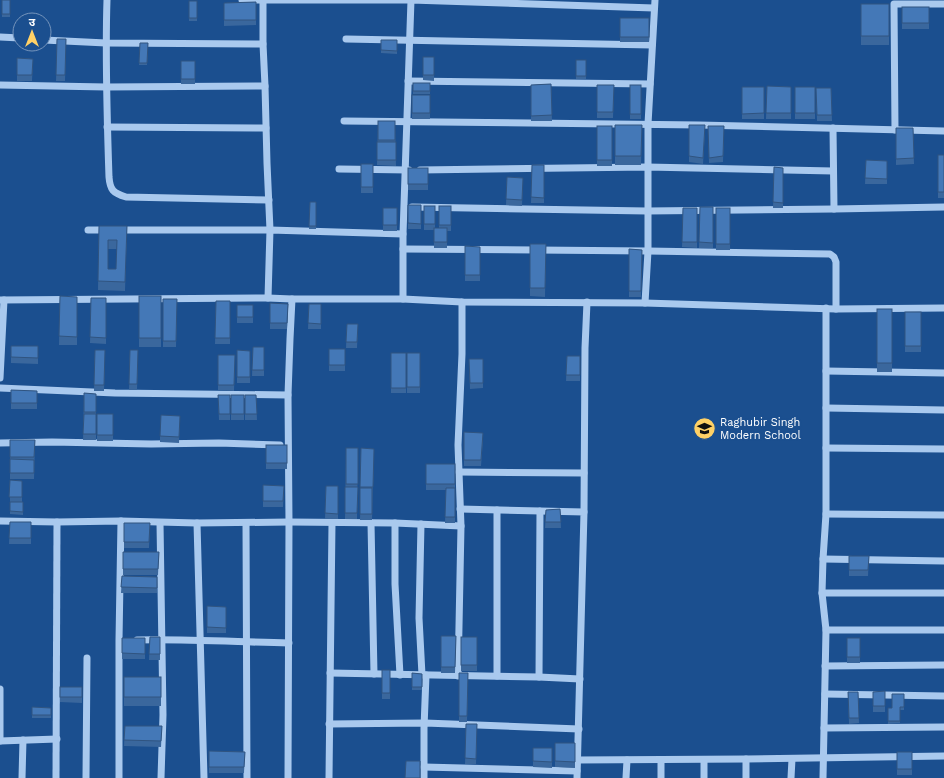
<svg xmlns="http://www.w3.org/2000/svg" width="944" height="778" font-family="'Work Sans','Noto Sans Devanagari',sans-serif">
<rect width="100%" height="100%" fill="#1b4f8f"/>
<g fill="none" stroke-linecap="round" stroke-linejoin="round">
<g stroke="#a9c9ee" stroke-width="7">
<path d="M107,0C105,59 107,118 109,177C110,190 113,193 126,197L269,200"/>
<polyline points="242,0 411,0"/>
<polyline points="263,0 263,44 265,86"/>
<polyline points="0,37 20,38"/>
<polyline points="346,39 652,45"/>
<polyline points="44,40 106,43 263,44"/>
<polyline points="408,81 650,84"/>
<polyline points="0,85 106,87 265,86 267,163 270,230 88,230"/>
<polyline points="344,121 699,125 944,131"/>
<polyline points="107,127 266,128"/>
<polyline points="833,128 834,209"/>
<polyline points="895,130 894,4 944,4"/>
<polyline points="339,169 409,170"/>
<polyline points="420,170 647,167 833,171"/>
<polyline points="412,207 647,211 834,209 944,207"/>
<polyline points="403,249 648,251 830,254 834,257 836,262 836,309"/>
<polyline points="268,298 270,230 403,234"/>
<polyline points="403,299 403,234 411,0 654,8"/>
<polyline points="0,300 268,298 292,299 403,299 462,302 645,303 836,309 944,308"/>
<polyline points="645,303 648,251 648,124 655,0"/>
<polyline points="826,371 944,373"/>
<polyline points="0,378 4,300"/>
<polyline points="0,388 115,393 288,395"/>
<polyline points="826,408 944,410"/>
<polyline points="0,443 52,442 151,444 219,443 280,445"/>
<polyline points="826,448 944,449"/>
<polyline points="459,472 584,473"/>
<polyline points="460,509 584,512 577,778"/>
<polyline points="584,512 585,348 587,302"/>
<polyline points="826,514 944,515"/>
<polyline points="0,521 57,522 121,521 197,523 289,522 395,523 461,526"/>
<polyline points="160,523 163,715 161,778"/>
<polyline points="197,523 204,778"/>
<polyline points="246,523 247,778"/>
<polyline points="371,523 374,674"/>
<polyline points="395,523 395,584 400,675"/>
<polyline points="421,524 419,618 422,675"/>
<polyline points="823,559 944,561"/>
<polyline points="822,593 944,593"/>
<polyline points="826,630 944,630"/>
<path d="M137,640C187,639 238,642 289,643"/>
<polyline points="825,666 944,665"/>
<polyline points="330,673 539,677 580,679"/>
<polyline points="458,676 461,526 458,445 462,354 462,302"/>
<polyline points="497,676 497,510"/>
<polyline points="539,677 540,511"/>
<polyline points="0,689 0,741"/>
<polyline points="825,694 944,696"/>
<polyline points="329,724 425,723 579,729"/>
<polyline points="824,728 944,727"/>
<polyline points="0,741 57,739"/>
<polyline points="577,760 746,759 944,756"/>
<polyline points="424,767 577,771"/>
<polyline points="22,778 23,740"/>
<polyline points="56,778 57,522"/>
<polyline points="86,778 87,658"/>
<polyline points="119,778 119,640 121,521"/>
<polyline points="288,778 289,522 288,395 290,339 292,299"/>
<polyline points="329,778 332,523"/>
<polyline points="424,778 424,728 426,675"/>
<polyline points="626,778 627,760"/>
<polyline points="661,778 661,760"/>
<polyline points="704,778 704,760"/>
<polyline points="746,778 746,759"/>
<polyline points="791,778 792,759"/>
<polyline points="823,778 826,630 822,593 823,559 826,514 826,308"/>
</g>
</g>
<g fill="#3a679d" fill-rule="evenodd">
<rect x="2" y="0" width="8" height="17"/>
<rect x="189" y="1" width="8" height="20"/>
<polygon points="256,2 256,25 224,26 224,3"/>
<rect x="861" y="4" width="28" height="41"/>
<rect x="902" y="7" width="27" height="22"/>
<rect x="620" y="18" width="29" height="24"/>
<polygon points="57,39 66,39 65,81 56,81"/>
<polygon points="381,40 397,40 397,54 381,53"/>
<polygon points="140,43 148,43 147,65 139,65"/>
<polygon points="423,57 434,57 434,81 423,80"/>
<polygon points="17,58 33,59 32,81 17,81"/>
<rect x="576" y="60" width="10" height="19"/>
<rect x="181" y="61" width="14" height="23"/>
<rect x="413" y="83" width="17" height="11"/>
<polygon points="551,84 552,121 531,121 531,85"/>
<polygon points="597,85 614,85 613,118 597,118"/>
<rect x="630" y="85" width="11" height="34"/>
<polygon points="767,86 791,87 791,119 766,119"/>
<rect x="742" y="87" width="22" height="32"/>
<rect x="795" y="87" width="20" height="32"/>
<polygon points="816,88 831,88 832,121 817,121"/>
<rect x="412" y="95" width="18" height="24"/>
<polygon points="378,121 395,121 396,166 377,165"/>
<polygon points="615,125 642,125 641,165 615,165"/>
<polygon points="689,125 705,131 703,164 689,162"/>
<rect x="597" y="126" width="15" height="40"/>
<polygon points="708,126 724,126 723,162 709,163"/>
<polygon points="896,128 913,128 914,164 896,165"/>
<rect x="938" y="155" width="6" height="43"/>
<polygon points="866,160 887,161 887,184 865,184"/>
<rect x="361" y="164" width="12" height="29"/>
<polygon points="532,165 544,165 544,203 531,203"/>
<polygon points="774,167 783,168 783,208 773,208"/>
<rect x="408" y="168" width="20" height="22"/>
<polygon points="507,177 523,178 522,206 506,205"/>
<polygon points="310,202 316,202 316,229 309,229"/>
<rect x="408" y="205" width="13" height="24"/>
<polygon points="424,206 435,206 435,228 439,228 439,206 451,206 451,231 447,231 447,248 434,248 434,230 424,230"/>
<polygon points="700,207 713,207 713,248 699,248"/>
<rect x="383" y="208" width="14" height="23"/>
<polygon points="683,208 697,208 697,248 682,247"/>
<rect x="716" y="208" width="14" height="42"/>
<path d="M99,226H127L125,291L98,290ZM108,249H117L116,269H108Z"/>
<polygon points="530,244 546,244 545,297 530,296"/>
<polygon points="465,246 480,247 480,281 465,281"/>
<polygon points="629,249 642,250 641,297 629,297"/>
<polygon points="60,296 77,297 77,345 59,345"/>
<rect x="139" y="296" width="22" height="51"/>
<polygon points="91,298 106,298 106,344 90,343"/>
<polygon points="163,299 177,299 176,347 163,347"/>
<polygon points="216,301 230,301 230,344 215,344"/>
<polygon points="270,303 288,304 287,329 270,329"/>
<polygon points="309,304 321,304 321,329 308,329"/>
<rect x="237" y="305" width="16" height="18"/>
<rect x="877" y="309" width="15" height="63"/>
<rect x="905" y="312" width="16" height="40"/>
<polygon points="347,324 358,324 357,348 346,348"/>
<polygon points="11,346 38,346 38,364 11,363"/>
<polygon points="253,347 264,347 264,376 252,376"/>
<rect x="329" y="349" width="16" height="22"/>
<polygon points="95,350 105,350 104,391 94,391"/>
<polygon points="130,350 138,350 137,390 129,390"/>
<polygon points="237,350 250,351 250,383 237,383"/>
<rect x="391" y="353" width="15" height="40"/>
<rect x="407" y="353" width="13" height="40"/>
<polygon points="218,355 235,355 234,391 218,390"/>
<polygon points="567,356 580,356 580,381 566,381"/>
<polygon points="469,359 483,359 483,388 470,389"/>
<polygon points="11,390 37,391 37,409 11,409"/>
<polygon points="84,393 96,394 96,440 83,440"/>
<polygon points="218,395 230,395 230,420 219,420"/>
<rect x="231" y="395" width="13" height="25"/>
<polygon points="245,395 256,395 257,420 245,420"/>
<rect x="97" y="414" width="16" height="27"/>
<polygon points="180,416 179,443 160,442 160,436"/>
<polygon points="464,432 483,439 481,466 464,466"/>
<polygon points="10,440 35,440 34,479 10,479"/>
<rect x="266" y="445" width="21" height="24"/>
<polygon points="346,448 358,448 357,519 345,519"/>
<polygon points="361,448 374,449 372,520 360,520"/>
<polygon points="426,464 455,464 455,523 445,523 446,490 426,490"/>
<polygon points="10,480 22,481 22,502 23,502 23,515 10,514"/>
<polygon points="263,485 284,486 283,507 263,507"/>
<polygon points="326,486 338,486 338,519 325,519"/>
<polygon points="560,509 561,528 545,528 546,510"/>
<polygon points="10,522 31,522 31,544 9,544"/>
<polygon points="124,523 150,523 149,548 124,548"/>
<polygon points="123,552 159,552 158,575 123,575"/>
<polygon points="849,556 869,556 868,576 849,576"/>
<polygon points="122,576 157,577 157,593 121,593"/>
<polygon points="207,606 226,607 226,633 207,633"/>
<polygon points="441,636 456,636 455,673 441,673"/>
<polygon points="150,637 160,637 160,660 149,660"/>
<rect x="461" y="637" width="16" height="34"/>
<rect x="122" y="638" width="23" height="21"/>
<rect x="847" y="638" width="13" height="25"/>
<rect x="382" y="670" width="8" height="29"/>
<polygon points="412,673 422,674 422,690 412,690"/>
<polygon points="459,673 468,673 467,722 459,722"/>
<rect x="124" y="677" width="37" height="29"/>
<polygon points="60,687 82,687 82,703 60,702"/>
<polygon points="885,691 885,712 873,712 873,692"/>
<polygon points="848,692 858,692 859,723 849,724"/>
<polygon points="904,694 904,710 900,710 900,723 888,724 888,708 892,708"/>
<polygon points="32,707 51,708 51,718 32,718"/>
<polygon points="466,724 477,724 476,764 465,764"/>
<polygon points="125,726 162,726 161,747 124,746"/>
<polygon points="555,743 575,743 575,768 555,767"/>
<polygon points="533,748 552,748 552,768 533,767"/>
<polygon points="209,751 245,752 244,773 209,773"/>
<rect x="897" y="752" width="15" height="23"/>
</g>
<g fill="#4478b7" stroke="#305480" fill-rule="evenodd">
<rect x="2" y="0" width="8" height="14"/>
<rect x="189" y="1" width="8" height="17"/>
<polygon points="256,2 256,20 224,20 224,3"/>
<rect x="861" y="4" width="28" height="32"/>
<rect x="902" y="7" width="27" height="16"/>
<rect x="620" y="18" width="29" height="19"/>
<polygon points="57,39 66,39 65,75 56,75"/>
<polygon points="381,40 397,40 397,51 381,50"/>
<polygon points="140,43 148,43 147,63 139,63"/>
<rect x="423" y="57" width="11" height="18"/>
<polygon points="17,58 33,59 32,75 17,75"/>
<rect x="576" y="60" width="10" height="16"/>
<rect x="181" y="61" width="14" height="18"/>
<rect x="413" y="83" width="17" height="8"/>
<polygon points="551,84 552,115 531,116 531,85"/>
<polygon points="597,85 614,85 613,112 597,112"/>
<rect x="630" y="85" width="11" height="29"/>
<polygon points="767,86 791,87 791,113 766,113"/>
<polygon points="742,87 764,87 764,113 742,114"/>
<rect x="795" y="87" width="20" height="26"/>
<polygon points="816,88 831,88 832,115 817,115"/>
<rect x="412" y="95" width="18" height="18"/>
<rect x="378" y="121" width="17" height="19"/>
<polygon points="615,125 642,125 641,156 615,156"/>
<polygon points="689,125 705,125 703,158 689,156"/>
<rect x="597" y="126" width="15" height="34"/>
<polygon points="708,126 724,126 723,156 709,158"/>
<polygon points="896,128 913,128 914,158 896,159"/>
<rect x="377" y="142" width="19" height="18"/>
<rect x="938" y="155" width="6" height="37"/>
<polygon points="866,160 887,161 887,179 865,178"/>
<rect x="361" y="164" width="12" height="23"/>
<polygon points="532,165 544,165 544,198 531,197"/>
<polygon points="774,167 783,168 783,203 773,202"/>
<rect x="408" y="168" width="20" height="16"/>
<polygon points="507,177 523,178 522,200 506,199"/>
<polygon points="310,202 316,202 316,226 309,226"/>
<polygon points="408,205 421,205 421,224 408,223"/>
<rect x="424" y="206" width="11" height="18"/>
<rect x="439" y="206" width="12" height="19"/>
<polygon points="700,207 713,207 713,243 699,242"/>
<rect x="383" y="208" width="14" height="17"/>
<polygon points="683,208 697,208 697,242 682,242"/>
<rect x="716" y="208" width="14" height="36"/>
<path d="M99,226H127L125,282L98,281ZM108,240H117L116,269H108Z"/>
<rect x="434" y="228" width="13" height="14"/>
<polygon points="530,244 546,244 545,288 530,288"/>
<polygon points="465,246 480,247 480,275 465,275"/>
<polygon points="629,249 642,250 641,291 629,291"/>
<polygon points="60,296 77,297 77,337 59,336"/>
<rect x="139" y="296" width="22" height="42"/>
<polygon points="91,298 106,298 106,338 90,337"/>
<polygon points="163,299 177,299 176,341 163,341"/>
<polygon points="216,301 230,301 230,338 215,338"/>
<polygon points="270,303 288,304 287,323 270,323"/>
<polygon points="309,304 321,304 321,324 308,323"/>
<rect x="237" y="305" width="16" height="12"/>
<rect x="877" y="309" width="15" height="54"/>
<rect x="905" y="312" width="16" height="34"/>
<polygon points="347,324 358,324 357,342 346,342"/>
<polygon points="11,346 38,346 38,358 11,357"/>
<polygon points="253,347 264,347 264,370 252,370"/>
<rect x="329" y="349" width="16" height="16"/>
<polygon points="95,350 105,350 104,385 94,385"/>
<polygon points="130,350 138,350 137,384 129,384"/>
<polygon points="237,350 250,351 250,377 237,377"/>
<rect x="391" y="353" width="15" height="35"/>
<rect x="407" y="353" width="13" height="34"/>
<polygon points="218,355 235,355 234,385 218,385"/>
<polygon points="567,356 580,356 580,375 566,375"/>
<polygon points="469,359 483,359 483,383 470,383"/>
<polygon points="11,390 37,391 37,403 11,403"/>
<polygon points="84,393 96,394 96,412 84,412"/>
<polygon points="218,395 230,395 230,414 219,414"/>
<rect x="231" y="395" width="13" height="19"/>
<polygon points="245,395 256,395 257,414 245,414"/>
<polygon points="84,414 96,414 96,434 83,434"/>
<rect x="97" y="414" width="16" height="21"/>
<polygon points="161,415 180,416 179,437 160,436"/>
<polygon points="464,432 483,433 481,460 464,460"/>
<polygon points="10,440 35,440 34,457 10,457"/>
<rect x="266" y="445" width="21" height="18"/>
<rect x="346" y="448" width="12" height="36"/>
<polygon points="361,448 374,449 373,487 360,487"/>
<polygon points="10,459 34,460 34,473 10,473"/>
<rect x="426" y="464" width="29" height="20"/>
<polygon points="10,480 22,481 22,497 9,497"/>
<polygon points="263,485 284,486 283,501 263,501"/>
<polygon points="326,486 338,486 338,514 325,513"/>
<polygon points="345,487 358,487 357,513 345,513"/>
<rect x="360" y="488" width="12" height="26"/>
<polygon points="446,488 455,488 455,517 445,517"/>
<polygon points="10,502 23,502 23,512 10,511"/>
<polygon points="560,509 561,522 545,522 546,510"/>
<polygon points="10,522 31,522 31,538 9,538"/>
<polygon points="124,523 150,523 149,542 124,542"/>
<polygon points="123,552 159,552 158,569 123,569"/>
<polygon points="849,556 869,556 868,570 849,570"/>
<polygon points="122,576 157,577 157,588 121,587"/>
<polygon points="207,606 226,607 226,628 207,627"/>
<polygon points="441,636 456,636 455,667 441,667"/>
<polygon points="150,637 160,637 160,654 149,654"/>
<rect x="461" y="637" width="16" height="28"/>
<polygon points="122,638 145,638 145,654 122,653"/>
<rect x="847" y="638" width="13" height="19"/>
<rect x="382" y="670" width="8" height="23"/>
<polygon points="412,673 422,674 422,687 412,687"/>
<polygon points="459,673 468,673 467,716 459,716"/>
<rect x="124" y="677" width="37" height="20"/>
<rect x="60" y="687" width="22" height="10"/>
<polygon points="885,691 885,706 873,706 873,692"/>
<polygon points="848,692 858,692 859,718 849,718"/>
<polygon points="892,694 904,694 904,707 900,707 900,721 888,721 888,708 892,708"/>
<polygon points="32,707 51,708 51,715 32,715"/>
<polygon points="466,724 477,724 476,759 465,758"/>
<polygon points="125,726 162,726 161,741 124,740"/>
<polygon points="555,743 575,743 575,762 555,761"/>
<polygon points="533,748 552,748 552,762 533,761"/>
<polygon points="209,751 245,752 244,767 209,767"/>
<rect x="897" y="752" width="15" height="17"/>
<polygon points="406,761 420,761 420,778 405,778"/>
</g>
<defs>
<symbol id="school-disc" viewBox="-11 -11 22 22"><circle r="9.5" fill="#ffd166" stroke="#1b4f8f"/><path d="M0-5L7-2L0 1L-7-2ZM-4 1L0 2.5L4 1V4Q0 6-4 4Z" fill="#111"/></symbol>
</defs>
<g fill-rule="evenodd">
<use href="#school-disc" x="692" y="416" width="25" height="25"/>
</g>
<g text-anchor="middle" stroke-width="4" stroke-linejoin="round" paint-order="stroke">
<g font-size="11" fill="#fff" stroke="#1b4f8f" text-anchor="start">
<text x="720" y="426">Raghubir Singh<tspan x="720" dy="13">Modern School</tspan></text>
</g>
</g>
<g transform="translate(32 32)"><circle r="19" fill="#1b4f8f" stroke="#7695bc"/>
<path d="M0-3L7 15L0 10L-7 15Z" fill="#ffd166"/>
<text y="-6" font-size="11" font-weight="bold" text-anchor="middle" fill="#ffffff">उ</text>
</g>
</svg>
